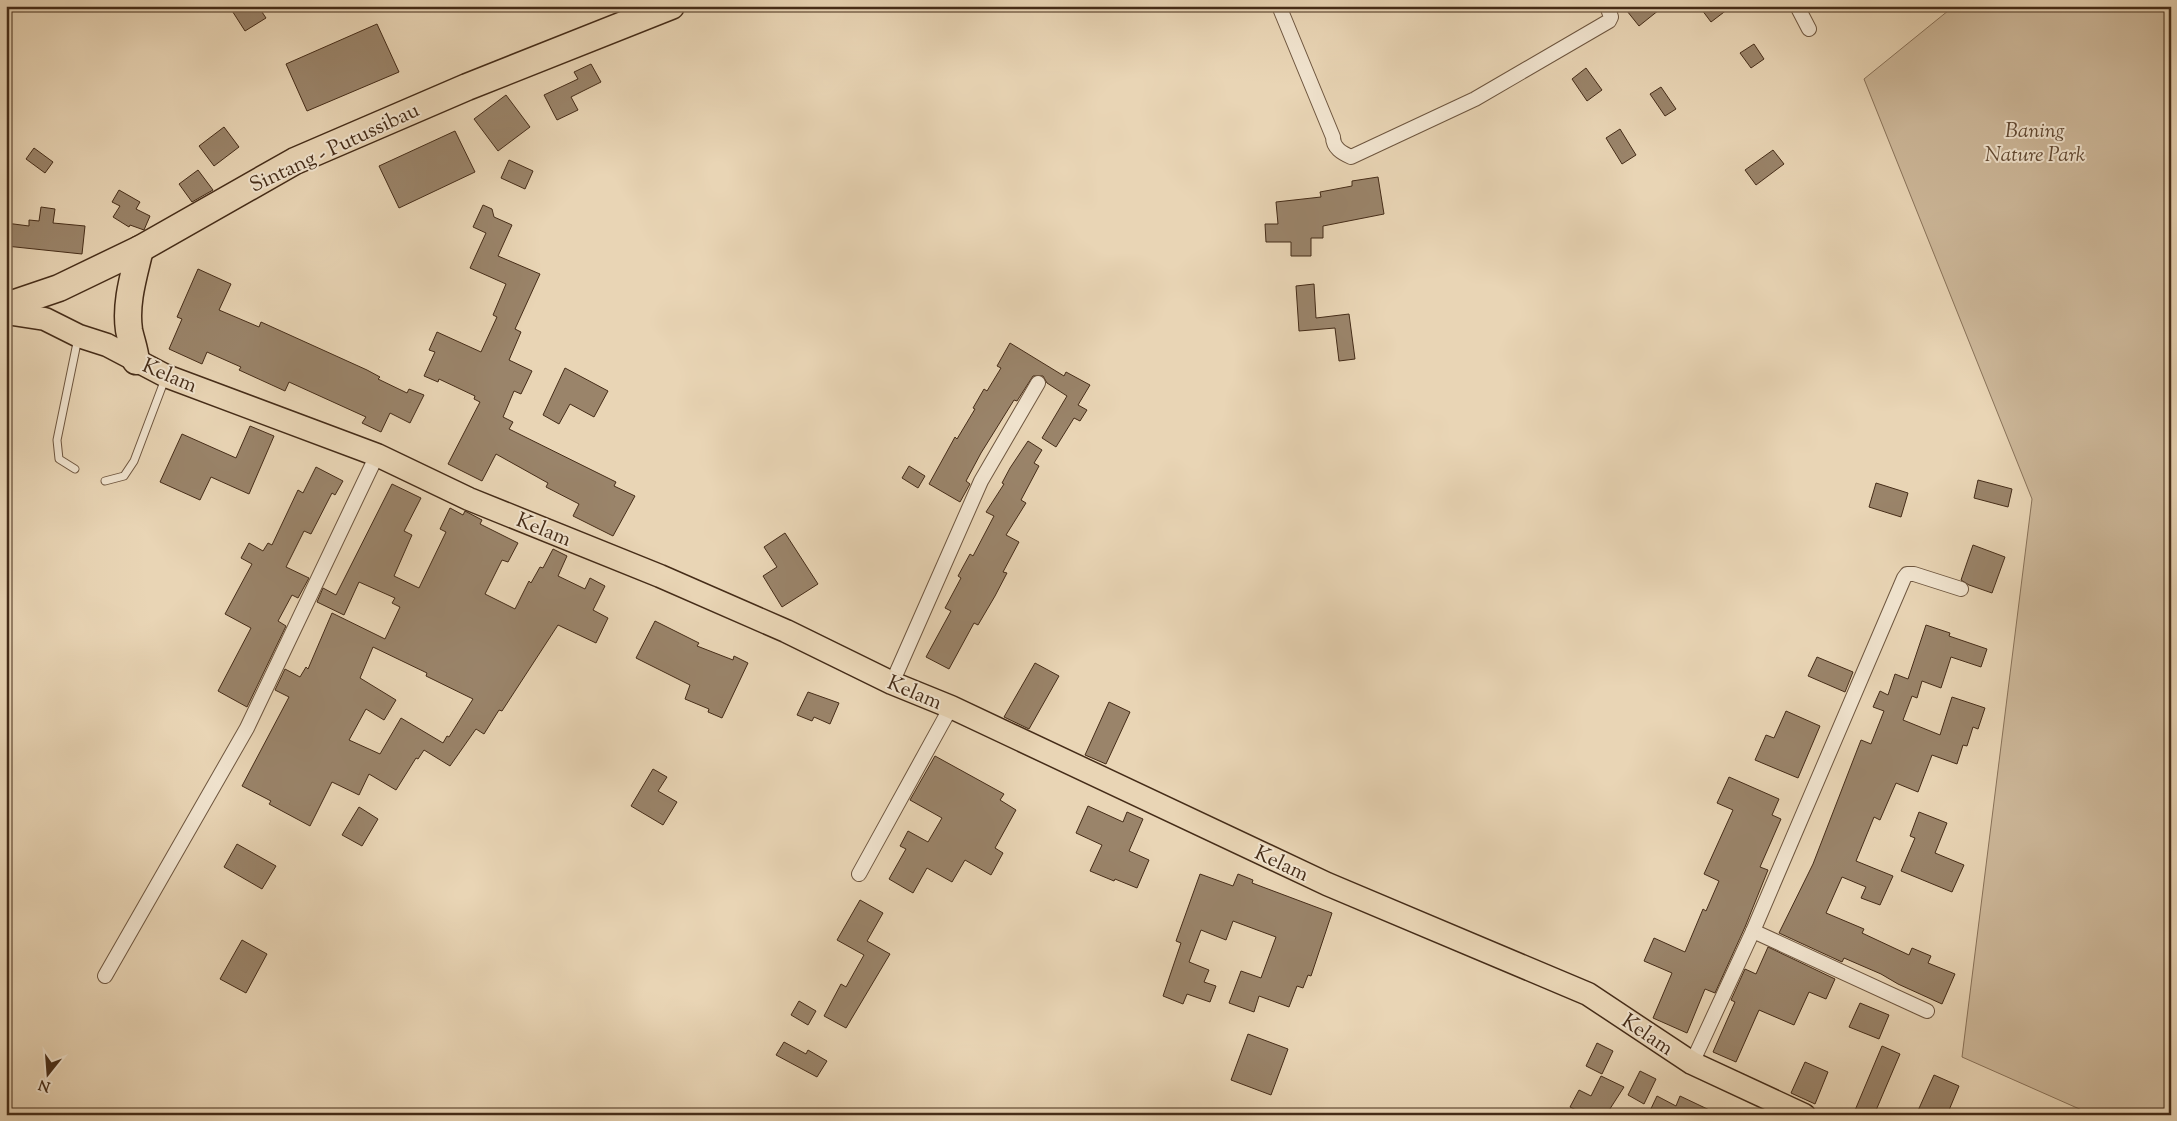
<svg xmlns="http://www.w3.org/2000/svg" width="2177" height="1121" font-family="'Sorts Mill Goudy',serif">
<rect width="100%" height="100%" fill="#e9d5b5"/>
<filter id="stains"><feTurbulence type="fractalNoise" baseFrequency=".004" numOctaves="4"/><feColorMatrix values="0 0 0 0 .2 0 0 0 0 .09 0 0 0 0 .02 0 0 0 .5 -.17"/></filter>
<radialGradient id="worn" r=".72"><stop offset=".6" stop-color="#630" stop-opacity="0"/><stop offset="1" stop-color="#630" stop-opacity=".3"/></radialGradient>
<polygon fill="#cdb89a" stroke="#897259" points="1954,6 2171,6 2171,1115 2093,1115 1962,1057 2032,499 1864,79"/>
<g fill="#9a846a" stroke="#452c18" fill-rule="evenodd">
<polygon points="229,6 258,6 266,18 245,31"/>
<polygon points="1623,6 1664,6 1639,26"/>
<polygon points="1699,6 1732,6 1711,22"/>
<polygon points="377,24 399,72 307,111 286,64"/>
<polygon points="1754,44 1764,59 1751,68 1740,53"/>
<polygon points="591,64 601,82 571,97 578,110 557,120 544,95 578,79 574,72"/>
<polygon points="1586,68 1602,90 1587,101 1572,79"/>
<polygon points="1661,87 1676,109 1665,116 1650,94"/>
<polygon points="506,95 530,127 498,151 474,119"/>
<polygon points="224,127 239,147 214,166 199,146"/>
<polygon points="1620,129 1636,155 1622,164 1606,138"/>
<polygon points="455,131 475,172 399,208 379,166"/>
<polygon points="34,148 53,162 45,173 26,159"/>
<polygon points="1773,150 1784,164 1756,185 1745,170"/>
<polygon points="509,160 533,171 525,189 501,178"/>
<polygon points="198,170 213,190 192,202 179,184"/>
<polygon points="1378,177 1384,214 1323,226 1323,238 1311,238 1311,256 1291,256 1291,242 1266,242 1265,224 1278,224 1276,202 1321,197 1320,192 1352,186 1352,181"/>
<polygon points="119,190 140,202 136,209 150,216 144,230 130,225 129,227 113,217 120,206 112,202"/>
<polygon points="483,205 492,209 494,217 512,225 498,256 540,274 515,329 521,332 509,360 532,371 521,394 514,391 503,417 513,422 509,429 616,482 614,486 635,496 613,536 573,516 579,504 546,487 548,483 496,454 482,481 448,464 480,402 474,399 475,396 439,379 438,382 424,376 435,352 429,350 437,332 481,352 497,317 493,315 506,284 470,268 486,233 473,227"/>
<polygon points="41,207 55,209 53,223 85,226 82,254 6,246 6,223 29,226 29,220 39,221"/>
<polygon points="198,269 231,284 219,310 259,327 261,322 367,370 380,377 378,379 407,393 409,389 424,395 410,423 390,413 381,432 362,423 366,417 289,382 285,391 239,370 241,367 207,352 202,364 169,349 182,319 177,317"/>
<polygon points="1314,284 1316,318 1349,314 1355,359 1339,361 1335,328 1299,331 1296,286"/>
<polygon points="1010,343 1064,376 1066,372 1090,385 1078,405 1087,410 1080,421 1074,418 1056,447 1042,438 1067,396 1047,383 1043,376 1033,376 1017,401 1014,400 981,453 966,481 970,484 960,502 929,484 955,437 957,439 975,409 973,408 984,389 987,391 1001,368 997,366"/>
<polygon points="565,368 608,391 594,417 570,404 559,424 543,415"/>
<polygon points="250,426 274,436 249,494 211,477 200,500 160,482 182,434 236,458"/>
<polygon points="1028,441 1042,450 1034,463 1039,466 1021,500 1026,503 1006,535 1019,542 1003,572 1007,573 995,596 978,625 974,623 949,669 926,657 951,611 945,608 961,578 958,576 970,554 973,556 994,516 986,512 1004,484 1002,483 1010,468"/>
<polygon points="909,466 925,476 918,488 902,478"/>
<polygon points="316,467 343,481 335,495 332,493 311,534 304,531 286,567 309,578 298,598 292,595 278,621 286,626 247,707 218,691 250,630 251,628 225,614 252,564 241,558 249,543 263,551 268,543 272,545 298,490 303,493"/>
<polygon points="1978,480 2012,489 2008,507 1974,498"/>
<polygon points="1876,483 1908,493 1901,517 1869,507"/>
<path d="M392,484L421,498L404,531L412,535L394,576L419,588L446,532L440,529L450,508L463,515L465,511L482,520L480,524L518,543L508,562L502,560L485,594L515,609L529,581L531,583L540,567L543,568L553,549L567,556L558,576L585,589L590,578L605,586L593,610L608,618L596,643L558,625L502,711L499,710L484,734L476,729L450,766L424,750L418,759L416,758L396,790L369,774L359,795L332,782L310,826L269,804L271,801L242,786L289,697L275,690L285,669L300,677L306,667L308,669L332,613L385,639L400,607L392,603L395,598L359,582L344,615L317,602L323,588L336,595ZM373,647L427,673L426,676L473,699L449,737L447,736L443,743L401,718L380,754L349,740L366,709L384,720L396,700L360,678Z"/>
<polygon points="785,533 818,584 782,607 763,576 777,567 764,547"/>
<polygon points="1973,545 2005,557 1992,593 1969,585 1961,580"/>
<polygon points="655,621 699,643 697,646 733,660 734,656 748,663 722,718 708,712 709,709 685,699 690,685 636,658"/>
<polygon points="1926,625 1950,633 1949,636 1987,649 1981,667 1951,657 1941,688 1922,681 1917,698 1912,696 1903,720 1940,735 1952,697 1985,708 1978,729 1973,727 1967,746 1963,745 1957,764 1932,755 1918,792 1896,783 1880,820 1874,817 1856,861 1893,876 1880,905 1861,898 1866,887 1842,877 1826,913 1864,929 1862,933 1909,955 1912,948 1931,956 1928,963 1955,974 1942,1004 1898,984 1881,974 1844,958 1842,962 1779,933 1813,864 1861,740 1871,744 1884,711 1873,707 1880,691 1888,695 1895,674 1908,679"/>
<polygon points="1817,657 1853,672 1845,692 1808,676"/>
<polygon points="1035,663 1059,676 1029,729 1004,717"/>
<polygon points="808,692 839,703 830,724 814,717 812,721 797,715"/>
<polygon points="1109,702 1130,712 1106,764 1085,755"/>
<polygon points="1786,711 1820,726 1798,778 1755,760 1766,735 1774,738"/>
<polygon points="935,756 1004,794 1000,800 1016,810 995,848 1003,853 991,875 965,860 952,882 927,868 913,893 889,879 906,849 900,846 908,831 928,842 942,818 910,800"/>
<polygon points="653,769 667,777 658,791 677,802 663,825 631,806"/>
<polygon points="1729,777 1779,799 1772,815 1781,819 1760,867 1768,870 1745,927 1715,993 1705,989 1687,1033 1653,1018 1672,973 1644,961 1654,938 1685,952 1703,909 1706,911 1719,881 1704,874 1733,810 1717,803"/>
<polygon points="1088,806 1123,822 1127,812 1143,819 1129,851 1149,860 1137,888 1115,879 1114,881 1090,871 1102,845 1076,833"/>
<polygon points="359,807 378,819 362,846 342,835"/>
<polygon points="1919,812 1947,823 1935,853 1964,865 1952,892 1901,871 1915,838 1910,836"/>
<polygon points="237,844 276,866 262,889 224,867"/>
<polygon points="1200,874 1233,886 1238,874 1253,880 1252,883 1332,913 1311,976 1308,975 1303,988 1297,986 1289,1007 1259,996 1254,1012 1229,1003 1241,971 1261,978 1276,937 1233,921 1226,940 1201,930 1189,962 1209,970 1204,982 1216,986 1210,1002 1187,994 1183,1004 1163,996 1181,943 1176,941"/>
<polygon points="860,900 883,913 867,941 890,954 846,1028 824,1016 841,984 846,987 864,955 837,940"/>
<polygon points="242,940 267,954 246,993 220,979"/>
<polygon points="1768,947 1835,979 1826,999 1809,992 1794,1025 1759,1010 1736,1062 1713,1052 1735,1002 1731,1000 1745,969 1756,974"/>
<polygon points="799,1001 816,1011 808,1025 791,1015"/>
<polygon points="1860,1003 1889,1015 1879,1039 1849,1027"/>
<polygon points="1248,1034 1288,1049 1271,1095 1231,1080"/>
<polygon points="784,1042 806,1054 808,1050 827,1061 817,1077 776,1055"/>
<polygon points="1597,1043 1613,1051 1602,1074 1586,1066"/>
<polygon points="1882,1046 1900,1054 1874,1115 1853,1115"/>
<polygon points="1805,1062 1828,1072 1815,1104 1791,1093"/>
<polygon points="1640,1071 1656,1079 1644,1104 1628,1095"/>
<polygon points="1934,1075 1959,1086 1947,1115 1916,1115"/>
<polygon points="1601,1076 1624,1087 1606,1115 1586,1115 1570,1107 1579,1090 1591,1096"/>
<polygon points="1657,1096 1676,1106 1680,1096 1720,1115 1648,1115"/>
</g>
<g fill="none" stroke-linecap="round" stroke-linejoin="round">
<defs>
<g id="lane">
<polyline points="75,469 59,459 57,440 78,338"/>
<polyline points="105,481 124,476 134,461 165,379"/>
</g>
<g id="street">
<path d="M1279,6L1333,137C1333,148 1342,153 1351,157L1475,99L1609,21L1611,17L1607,6"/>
<polyline points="1797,6 1809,29"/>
<polyline points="892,683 981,481 1038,383"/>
<polyline points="859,874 951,707"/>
<polyline points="1753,931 1927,1011"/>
<polyline points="105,976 247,728 377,455"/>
<polyline points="1692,1063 1753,931 1904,578 1907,574 1914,574 1961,589"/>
</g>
<polyline id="primary" points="6,313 45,319 79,336 107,345 166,376 377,455 469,499 660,576 786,631 892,683 951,707 1327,884 1588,994 1692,1063 1804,1115"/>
<g id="highway">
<polyline points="6,306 59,288 140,249 295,161 467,87 671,6"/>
<path d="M136,361C135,350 131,340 129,330C125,303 134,275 140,249"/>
</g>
</defs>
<use href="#lane" stroke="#6e563f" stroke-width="9"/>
<use href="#street" stroke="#6e563f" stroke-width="16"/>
<use href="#primary" stroke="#452c18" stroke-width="25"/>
<use href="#highway" stroke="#452c18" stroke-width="29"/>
<use href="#lane" stroke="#f1e4cf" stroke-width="7"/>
<use href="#street" stroke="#f1e4cf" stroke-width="14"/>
<use href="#primary" stroke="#e9d5b5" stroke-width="22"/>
<use href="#highway" stroke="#e9d5b5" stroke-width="26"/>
</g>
<g text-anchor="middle" stroke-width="4" stroke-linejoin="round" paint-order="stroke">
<g font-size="21" font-style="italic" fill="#604832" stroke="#f1e4cf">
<text x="2035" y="137">Baning<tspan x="2035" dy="24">Nature Park</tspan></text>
</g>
<g font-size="21" fill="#452c18" stroke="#f1e4cf">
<text transform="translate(334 147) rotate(-25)" y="7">Sintang - Putussibau</text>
<text transform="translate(170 375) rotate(23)" y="7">Kelam</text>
<text transform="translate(544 529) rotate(22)" y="7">Kelam</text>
<text transform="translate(915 692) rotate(23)" y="7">Kelam</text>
<text transform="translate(1282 863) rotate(25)" y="7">Kelam</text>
<text transform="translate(1648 1034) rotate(34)" y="7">Kelam</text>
</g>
</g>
<rect width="2177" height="1121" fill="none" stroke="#e9d5b5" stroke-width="25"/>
<rect x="8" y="8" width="2162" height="1106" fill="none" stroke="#452c18" stroke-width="2.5"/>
<rect x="12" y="12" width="2152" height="1096" fill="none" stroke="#452c18"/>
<g transform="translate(48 1074) rotate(197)" stroke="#f1e4cf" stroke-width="4" paint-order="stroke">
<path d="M0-4L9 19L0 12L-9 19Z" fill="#452c18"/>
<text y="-8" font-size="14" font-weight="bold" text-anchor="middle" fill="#452c18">N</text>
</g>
<rect width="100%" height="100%" filter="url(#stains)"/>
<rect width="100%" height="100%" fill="url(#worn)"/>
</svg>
